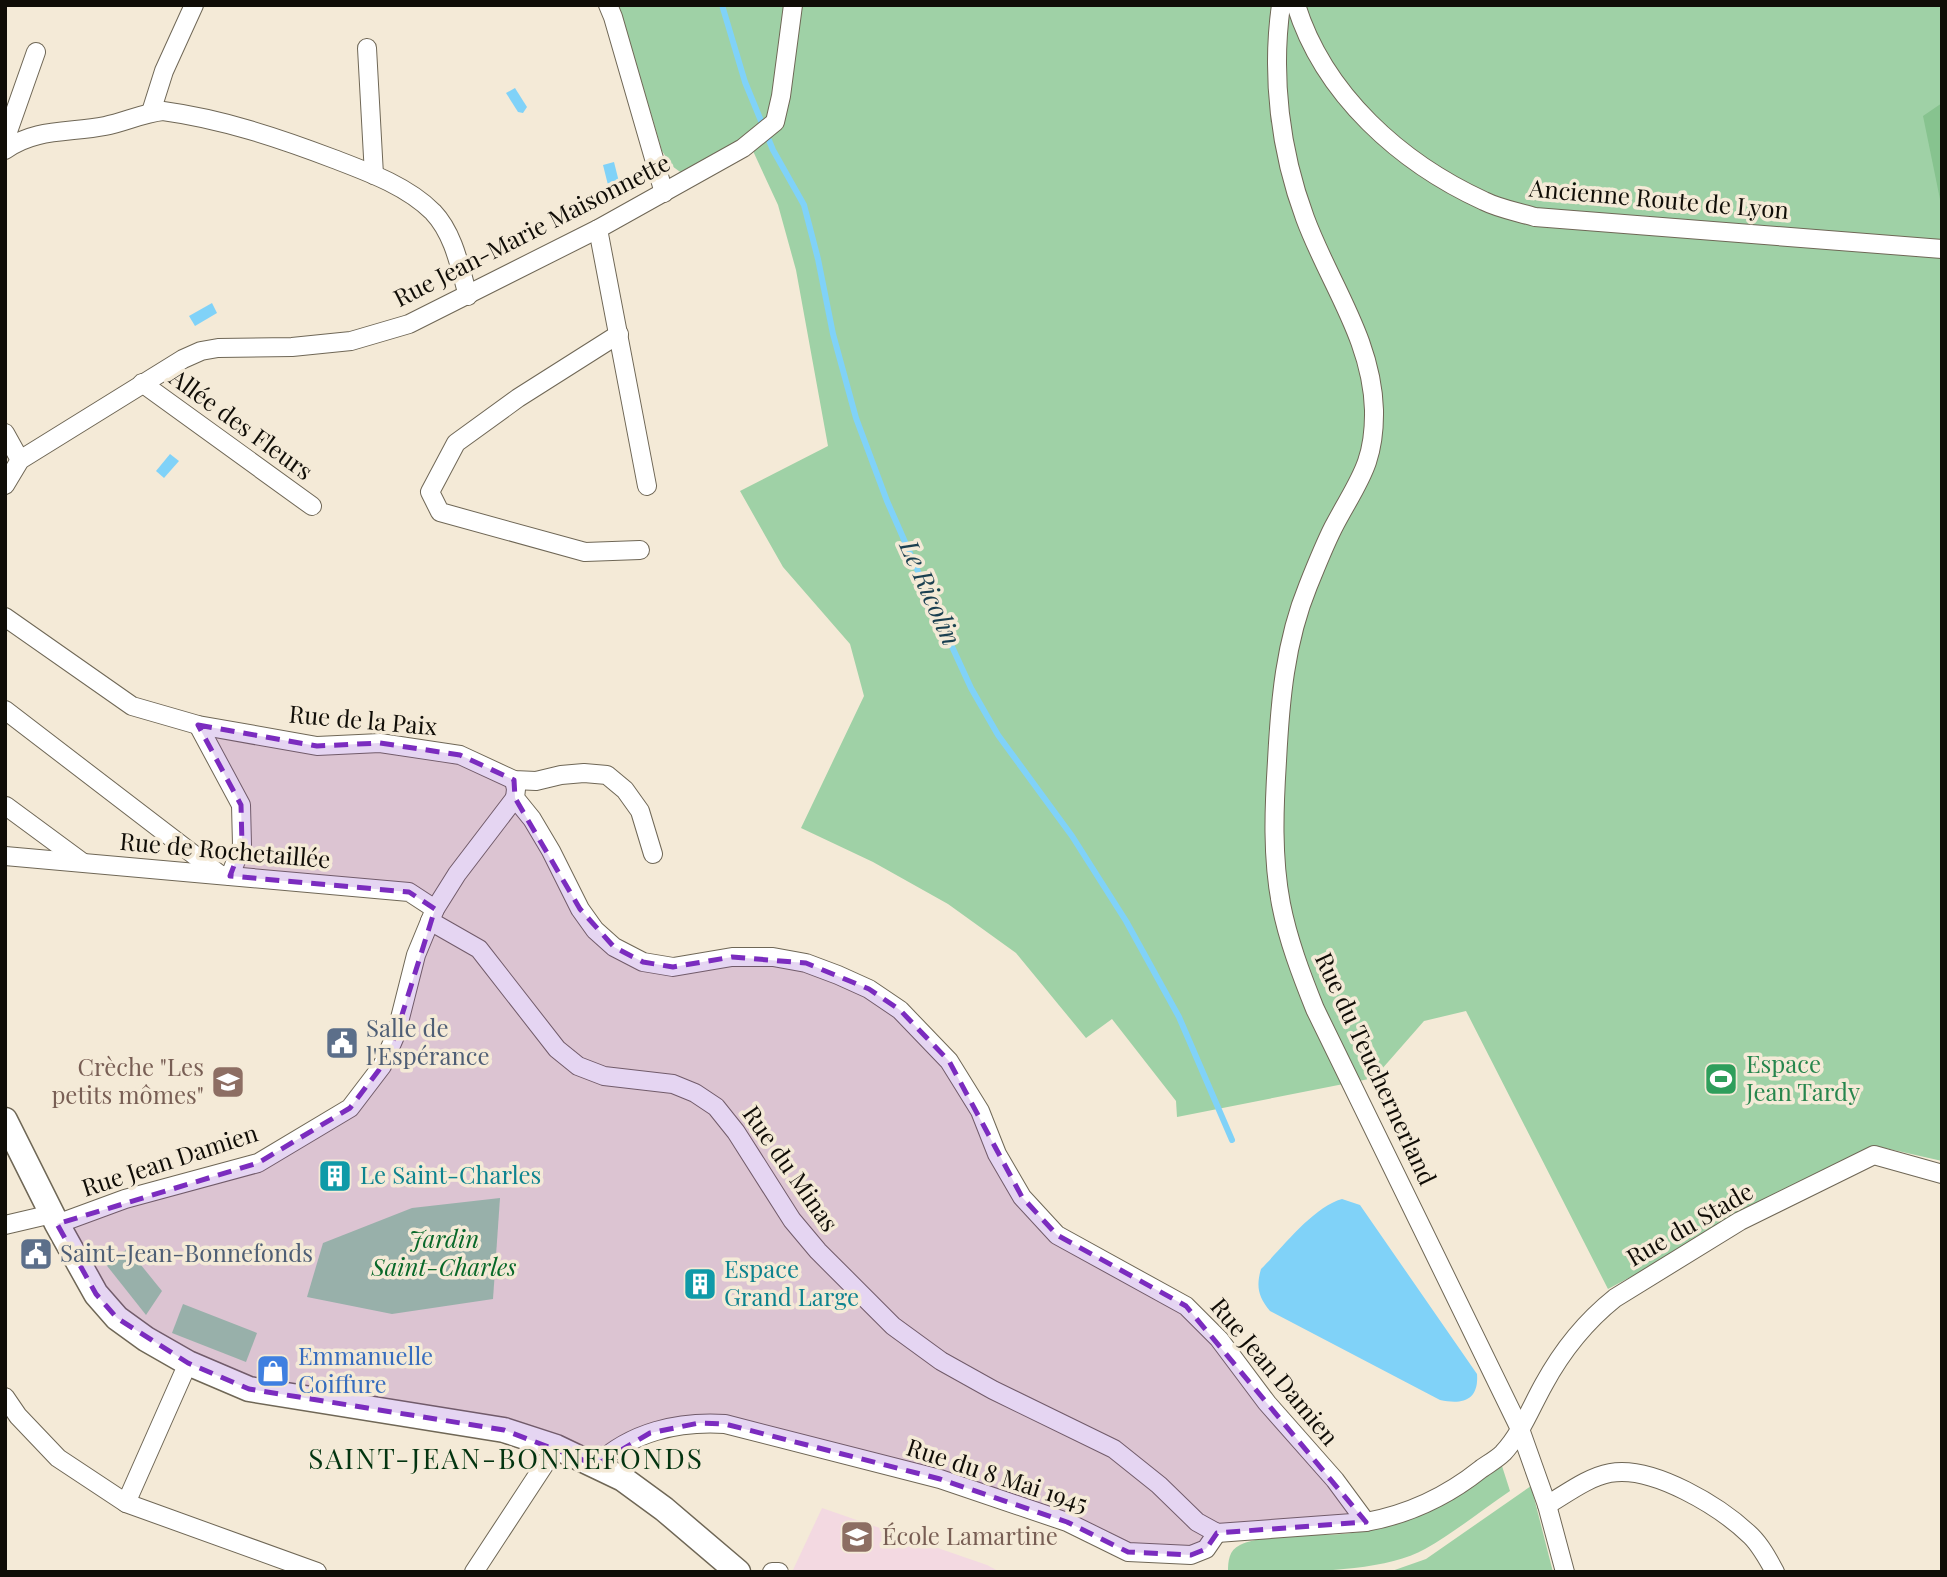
<svg xmlns="http://www.w3.org/2000/svg" width="1947" height="1577" font-family="'Playfair Display',serif">
<rect width="100%" height="100%" fill="#f4ead7"/>
<polygon fill="#f3d9e1" points="822,1508 987,1565 1000,1572 792,1572"/>
<g fill="#9fd1a6">
<polygon points="619,5 1942,5 1942,1161 1876,1146 1608,1289 1466,1011 1424,1021 1374,1078 1177,1117 1176,1101 1112,1019 1086,1038 1016,953 948,904 873,862 801,828 864,696 850,644 783,567 740,491 828,446 796,270 778,205 747,138 683,174 672,166 662,151"/>
<polygon points="500,1198 493,1299 392,1314 307,1297 323,1243 412,1208"/>
<polygon points="128,1249 162,1291 146,1315 104,1262"/>
<polygon points="183,1304 257,1333 246,1362 172,1333"/>
<path d="M1502,1466L1510,1491C1482,1510 1455,1532 1425,1549C1380,1575 1281,1572 1228,1572C1228,1561 1229,1550 1240,1545C1264,1534 1314,1536 1342,1534C1410,1528 1448,1505 1502,1466Z"/>
<polygon points="1531,1486 1553,1572 1389,1572 1426,1559"/>
</g>
<polygon fill="#87c38f" points="1942,103 1942,209 1923,116"/>
<g fill="#80d2f8">
<polygon points="515,88 527,107 523,113 518,112 506,93"/>
<polygon points="614,162 620,186 609,189 603,165"/>
<polygon points="212,303 217,313 195,326 189,316"/>
<polygon points="170,454 179,461 164,478 156,471"/>
<path d="M1342,1199L1360,1205L1477,1374C1479,1400 1463,1405 1440,1400L1270,1311C1258,1297 1256,1286 1261,1269C1282,1248 1313,1207 1342,1199Z"/>
</g>
<g fill="none" stroke-linecap="round" stroke-linejoin="round">
<polyline stroke="#80d2f8" stroke-width="6" points="722,5 745,82 773,150 804,205 818,259 833,334 856,418 887,501 927,592 971,688 998,735 1072,836 1126,921 1179,1017 1232,1140"/>
<defs>
<g id="street">
<polyline points="608,5 613,17 664,193"/>
<path d="M1281,5C1271,76 1280,151 1305,218C1329,283 1372,339 1374,410C1375,465 1357,482 1333,528C1324,546 1316,566 1308,586C1285,642 1280,702 1277,761C1274,808 1272,857 1281,904C1288,940 1301,974 1315,1009L1520,1429L1547,1505L1565,1572"/>
<path d="M1296,5C1324,95 1401,163 1484,201C1500,209 1518,212 1535,217L1942,249"/>
<polyline points="367,48 374,175"/>
<polyline points="151,112 164,71 194,5"/>
<polyline points="5,140 36,52"/>
<path d="M5,150C35,128 70,133 105,126C125,122 143,113 163,111C222,119 279,138 334,159C368,172 407,186 433,212C454,234 460,268 468,296"/>
<polyline points="598,229 647,486"/>
<polyline points="619,334 518,398 456,443 430,492 440,512 585,552 640,550"/>
<polyline points="142,383 312,506"/>
<polyline points="5,433 20,460"/>
<polyline points="5,485 20,460 183,359 201,351 218,348 292,347 351,341 409,324 598,229 743,148 775,122 781,96 793,5"/>
<polyline points="5,617 132,706 198,725 317,746 380,743 460,755 514,780 536,781 561,775 584,773 607,775 625,790 640,811 653,854"/>
<polyline points="5,710 219,874"/>
<polyline points="198,725 241,805 242,845 230,876"/>
<polyline points="514,780 516,789 515,798 532,819 551,851 580,909 595,930 614,947 643,962 673,967 732,957 773,957 806,963 838,975 869,989 900,1010 949,1061 980,1111 997,1154 1022,1197 1057,1235 1186,1306 1219,1339 1267,1403 1335,1480 1366,1522"/>
<polyline points="6,806 82,862"/>
<polyline points="5,856 409,892 435,909"/>
<path d="M430,921L479,949L557,1049L578,1066L604,1076L673,1084L695,1093L716,1107L736,1132L792,1220L818,1251L893,1326L941,1361L993,1390L1114,1449L1159,1485L1197,1522L1217,1533L1366,1522C1410,1514 1446,1497 1481,1469C1488,1464 1497,1459 1503,1453C1521,1434 1531,1407 1544,1384C1562,1351 1585,1322 1615,1298L1740,1221L1874,1155L1942,1174"/>
<polyline points="57,1224 125,1199 258,1163 350,1108 382,1066 396,1034 416,955 435,909 457,874 515,798"/>
<polyline points="5,1225 52,1214"/>
<polyline points="5,1397 18,1416 58,1458 126,1503 317,1572"/>
<path d="M596,1465C631,1432 678,1421 725,1424L940,1479L1067,1522L1128,1552L1191,1555L1206,1549L1217,1533"/>
<polyline points="126,1503 188,1363"/>
<path d="M1547,1505C1566,1494 1588,1477 1610,1473C1653,1465 1721,1507 1751,1536C1761,1546 1768,1559 1775,1572"/>
<polyline points="474,1572 556,1447"/>
<polyline points="772,1572 779,1572"/>
</g>
<polyline id="secondary" points="5,1120 57,1224 96,1294 117,1318 146,1339 188,1363 249,1389 504,1430 556,1447 623,1479 664,1509 738,1572"/>
</defs>
<use href="#street" stroke="#6f6756" stroke-width="20"/>
<use href="#secondary" stroke="#6f6756" stroke-width="27"/>
<use href="#street" stroke="#fff" stroke-width="18"/>
<use href="#secondary" stroke="#fff" stroke-width="24"/>
</g>
<path fill="#7b2cbf" fill-opacity="0.2" stroke="#7b2cbf" stroke-width="5" stroke-dasharray="14 9" stroke-linejoin="round" d="M198,725L317,746L380,743L460,755L514,780L515,798L580,909L614,947L643,962L673,967L732,957L806,963L869,989L900,1010L949,1061L1022,1197L1057,1235L1186,1306L1366,1522L1217,1533L1206,1549L1191,1555L1128,1552L1067,1522L940,1479L725,1424L699,1423L650,1433L596,1465L504,1430L249,1389L188,1363L117,1318L96,1294L57,1224L258,1163L350,1108L382,1066L396,1034L435,909L409,892L230,876L242,845L241,805Z"/>
<defs>
<symbol id="civic-square" viewBox="-11 -11 22 22"><rect x="-9" y="-9" width="18" height="18" rx="4" fill="#5c6f8a" stroke="#f4ead7"/><path d="M-.6-6.5H3V-4.5H.6V-3L4-1V1h2V6H-6V1h2V-1L-.6-3ZM-1.2 2.5V6h2.4V2.5Z" fill="#fff"/></symbol>
<symbol id="stadium-square" viewBox="-11 -11 22 22"><rect x="-9" y="-9" width="18" height="18" rx="4" fill="#2e9e5b" stroke="#f4ead7"/><path d="M0-5a6.5 5 0 1 0 0 10a6.5 5 0 1 0 0-10ZM-3.5-1.8h7v3.6h-7Z" fill="#fff"/></symbol>
<symbol id="school-square" viewBox="-11 -11 22 22"><rect x="-9" y="-9" width="18" height="18" rx="4" fill="#8d6e63" stroke="#f4ead7"/><path d="M0-5L7-2L0 1L-7-2ZM-4 1L0 2.5L4 1V4Q0 6-4 4Z" fill="#fff"/></symbol>
<symbol id="building-square" viewBox="-11 -11 22 22"><rect x="-9" y="-9" width="18" height="18" rx="4" fill="#0f9aa8" stroke="#f4ead7"/><path d="M-4-6H4V6H1V3H-1V6H-4ZM-2.5-4.3h1.7v1.8h-1.7ZM.8-4.3h1.7v1.8H.8ZM-2.5-1h1.7V.8h-1.7ZM.8-1h1.7V.8H.8Z" fill="#fff"/></symbol>
<symbol id="shop-square" viewBox="-11 -11 22 22"><rect x="-9" y="-9" width="18" height="18" rx="4" fill="#3f7fe0" stroke="#f4ead7"/><path d="M-5-2.5h2.3a2.7 3.5 0 0 1 5.4 0H5L5.5 6h-11ZM-1.5-2.5h3a1.5 2.3 0 0 0-3 0Z" fill="#fff"/></symbol>
</defs>
<g fill-rule="evenodd">
<use href="#civic-square" x="323" y="1024" width="38" height="38"/>
<use href="#stadium-square" x="1702" y="1060" width="38" height="38"/>
<use href="#school-square" x="209" y="1063" width="38" height="38"/>
<use href="#building-square" x="316" y="1157" width="38" height="38"/>
<use href="#civic-square" x="17" y="1235" width="38" height="38"/>
<use href="#building-square" x="681" y="1265" width="38" height="38"/>
<use href="#shop-square" x="254" y="1352" width="38" height="38"/>
<use href="#school-square" x="838" y="1518" width="38" height="38"/>
</g>
<g text-anchor="middle" stroke-width="7" stroke-linejoin="round" paint-order="stroke">
<g font-size="24" fill="#100d07" stroke="#f4ead7">
<text transform="translate(1659 200) rotate(5)" y="8">Ancienne Route de Lyon</text>
<text transform="translate(532 231) rotate(-27)" y="8">Rue Jean-Marie Maisonnette</text>
<text transform="translate(241 425) rotate(36)" y="8">Allée des Fleurs</text>
<text transform="translate(363 721) rotate(5)" y="8">Rue de la Paix</text>
<text transform="translate(225 851) rotate(5)" y="8">Rue de Rochetaillée</text>
<text transform="translate(1375 1069) rotate(65)" y="8">Rue du Teuchernerland</text>
<text transform="translate(170 1161) rotate(-18)" y="8">Rue Jean Damien</text>
<text transform="translate(790 1169) rotate(55)" y="8">Rue du Minas</text>
<text transform="translate(1690 1225) rotate(-30)" y="8">Rue du Stade</text>
<text transform="translate(1274 1372) rotate(50)" y="8">Rue Jean Damien</text>
<text transform="translate(997 1476) rotate(18)" y="8">Rue du 8 Mai 1945</text>
</g>
<g font-size="24" fill="#4e5e75" stroke="#f4ead7" text-anchor="start">
<text x="366" y="1037">Salle de<tspan x="366" dy="28">l'Espérance</tspan></text>
<text x="60" y="1262">Saint-Jean-Bonnefonds</text>
</g>
<g font-size="24" fill="#27864d" stroke="#f4ead7" text-anchor="start">
<text x="1746" y="1073">Espace<tspan x="1746" dy="28">Jean Tardy</tspan></text>
</g>
<g font-size="24" fill="#785e54" stroke="#f4ead7" text-anchor="end">
<text x="204" y="1076">Crèche "Les<tspan x="204" dy="28">petits mômes"</tspan></text>
<text x="882" y="1545" text-anchor="start">École Lamartine</text>
</g>
<g font-size="24" fill="#0d838f" stroke="#f4ead7" text-anchor="start">
<text x="360" y="1184">Le Saint-Charles</text>
<text x="724" y="1278">Espace<tspan x="724" dy="28">Grand Large</tspan></text>
</g>
<g font-size="24" font-style="italic" fill="#086829" stroke="#f4ead7">
<text x="444" y="1248">Jardin<tspan x="444" dy="28">Saint-Charles</tspan></text>
</g>
<g font-size="24" fill="#366cbe" stroke="#f4ead7" text-anchor="start">
<text x="298" y="1365">Emmanuelle<tspan x="298" dy="28">Coiffure</tspan></text>
</g>
<g font-size="26" font-style="italic" fill="#1a3f50" stroke="#f4ead7">
<text transform="translate(930 593) rotate(66)" y="9">Le Ricolin</text>
</g>
<g font-size="28" letter-spacing="2" fill="#033410" stroke="#f4ead7">
<text x="506" y="1469">SAINT-JEAN-BONNEFONDS</text>
</g>
</g>
<rect width="1947" height="1577" fill="none" stroke="#100d07" stroke-width="14"/>
</svg>
